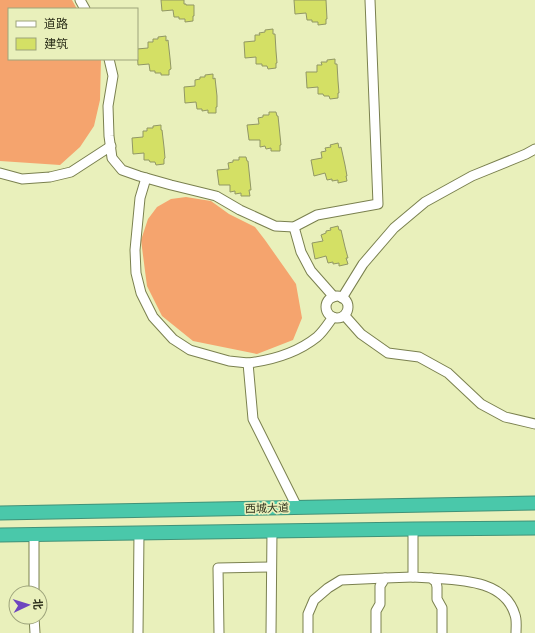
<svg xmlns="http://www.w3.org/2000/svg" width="535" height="633" font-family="Quicksand,'Noto Sans SC',sans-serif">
<rect width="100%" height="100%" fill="#e9f0bb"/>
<g fill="#f5a46e">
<polygon points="0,0 72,0 77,9 9,9 9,59 101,59 100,100 94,126 80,147 60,165 0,161"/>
<polygon points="186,197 211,201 229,214 255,227 265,240 296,284 302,318 293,340 257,354 193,341 162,316 147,286 141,240 148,219 157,207 171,199"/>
</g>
<g fill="#d4e065" stroke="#919765">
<polygon points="161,0 184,0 184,4 186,4 186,5 194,5 194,16 193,16 193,21 185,22 185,19 179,19 179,17 174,17 173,10 162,11"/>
<polygon points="294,0 326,0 327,19 326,19 326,24 318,25 318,22 312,22 312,20 307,20 306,13 295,14"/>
<polygon points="273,29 273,34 275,34 276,51 277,63 276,63 276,68 268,69 267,66 262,66 262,64 256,64 256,57 245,58 244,42 255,41 255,35 260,35 259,33 265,32 265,30"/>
<polygon points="166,36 166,41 168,40 170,58 171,69 169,70 169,75 161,75 161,73 155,73 155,71 150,71 149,64 138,65 137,49 148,48 148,42 153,42 153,39 158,39 158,37"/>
<polygon points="335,59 335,64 337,64 338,81 339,93 338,93 338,98 330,99 329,96 324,96 323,94 318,94 318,87 307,88 306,72 317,72 317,65 322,65 321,62 327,62 327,60"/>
<polygon points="213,74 213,79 215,78 217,96 217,107 216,107 216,113 208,113 208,110 202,111 202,109 197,109 196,102 185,103 184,87 195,86 195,80 200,79 200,77 205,77 205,75"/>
<polygon points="269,112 276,112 277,116 278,116 281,145 280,145 280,151 271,151 271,148 266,149 265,146 260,147 260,140 249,140 247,125 259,124 258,118 263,117 263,115 269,115"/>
<polygon points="161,125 161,130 162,130 164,147 165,158 164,159 164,164 156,165 155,162 150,162 149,160 144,160 144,153 133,154 132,138 143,137 143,131 147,131 147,128 153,128 153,126"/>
<polygon points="338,143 339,148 341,147 345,165 347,176 346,176 347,181 338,183 338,180 332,181 332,179 327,180 325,173 314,176 311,160 322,158 321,152 326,151 325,148 331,147 330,145"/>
<polygon points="239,157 246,157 247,161 248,161 251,190 249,190 250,196 241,196 241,193 235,194 235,191 230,192 230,185 219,185 217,170 229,169 228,163 233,162 233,160 239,160"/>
<polygon points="338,226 339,230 341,230 345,247 348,258 346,258 348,264 339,266 339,263 333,264 333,262 328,263 326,256 315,259 312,243 323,241 321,235 326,233 326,231 331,230 330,228"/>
</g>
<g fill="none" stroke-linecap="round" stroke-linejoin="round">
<defs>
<g id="minor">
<polyline points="80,0 85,9"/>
<polyline points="109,59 113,76 108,106 109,136 112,158 122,170 139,176 171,185 216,196 240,210 275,226 294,227 317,215 378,204 370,0"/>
<polyline points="0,173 22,179 50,177 71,172 111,146"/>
<polyline points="146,178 140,198 135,250 136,273 141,293 153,317 173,339 190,350 229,361 248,363"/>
<polyline points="294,227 301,252 311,271 334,297"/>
<circle cx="337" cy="307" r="11"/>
<polyline points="342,298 363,264 394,228 425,202 472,176 526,154 535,149"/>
<polyline points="345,316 361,334 388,353 419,357 448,373 481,404 505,417 535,424"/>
<path d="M297,507L253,419L248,363C273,360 297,353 317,337C323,332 328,324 333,317"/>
<polyline points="413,529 413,577 431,578 436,582 437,587 437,599 442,608 442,633"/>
<polyline points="34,534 34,593"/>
<path d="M431,578C461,580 505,580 515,615C517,620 516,627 516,633"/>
<polyline points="34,617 35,633"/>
<polyline points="138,633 139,533"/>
<polyline points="219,633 218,568 271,567"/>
<polyline points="271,633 272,531"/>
<polyline points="308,633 308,614 314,600 328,588 341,580 385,578"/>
<polyline points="376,633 376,611 380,604 380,586 385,578 413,577"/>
</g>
<g id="highway">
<polyline points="0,513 535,503"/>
<polyline points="0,535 413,529 535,528"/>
</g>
</defs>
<use href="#minor" stroke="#7a804f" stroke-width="11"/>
<use href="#highway" stroke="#409278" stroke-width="15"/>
<use href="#minor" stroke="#fff" stroke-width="9"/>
<use href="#highway" stroke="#4ac8aa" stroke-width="13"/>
</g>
<g text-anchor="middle" stroke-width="3.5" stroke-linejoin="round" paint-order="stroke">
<g font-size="11" fill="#2c2f1a" stroke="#e9f0bb">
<text transform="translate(267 508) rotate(-1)" y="4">西城大道</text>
</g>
</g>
<rect x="8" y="8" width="130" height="52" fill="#e9f0bb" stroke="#9da37b"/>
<rect x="16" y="21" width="20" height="6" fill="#ffffff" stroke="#9da37b"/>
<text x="44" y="28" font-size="12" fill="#2c2f1a">道路</text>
<rect x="16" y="38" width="20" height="12" fill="#d4e065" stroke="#9da37b"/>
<text x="44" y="48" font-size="12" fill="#2c2f1a">建筑</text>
<g transform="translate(28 605) rotate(86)"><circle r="19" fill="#e9f0bb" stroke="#9da37b"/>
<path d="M0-3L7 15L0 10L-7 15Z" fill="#6e46bf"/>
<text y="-6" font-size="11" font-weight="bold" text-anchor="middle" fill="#2c2f1a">北</text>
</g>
</svg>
